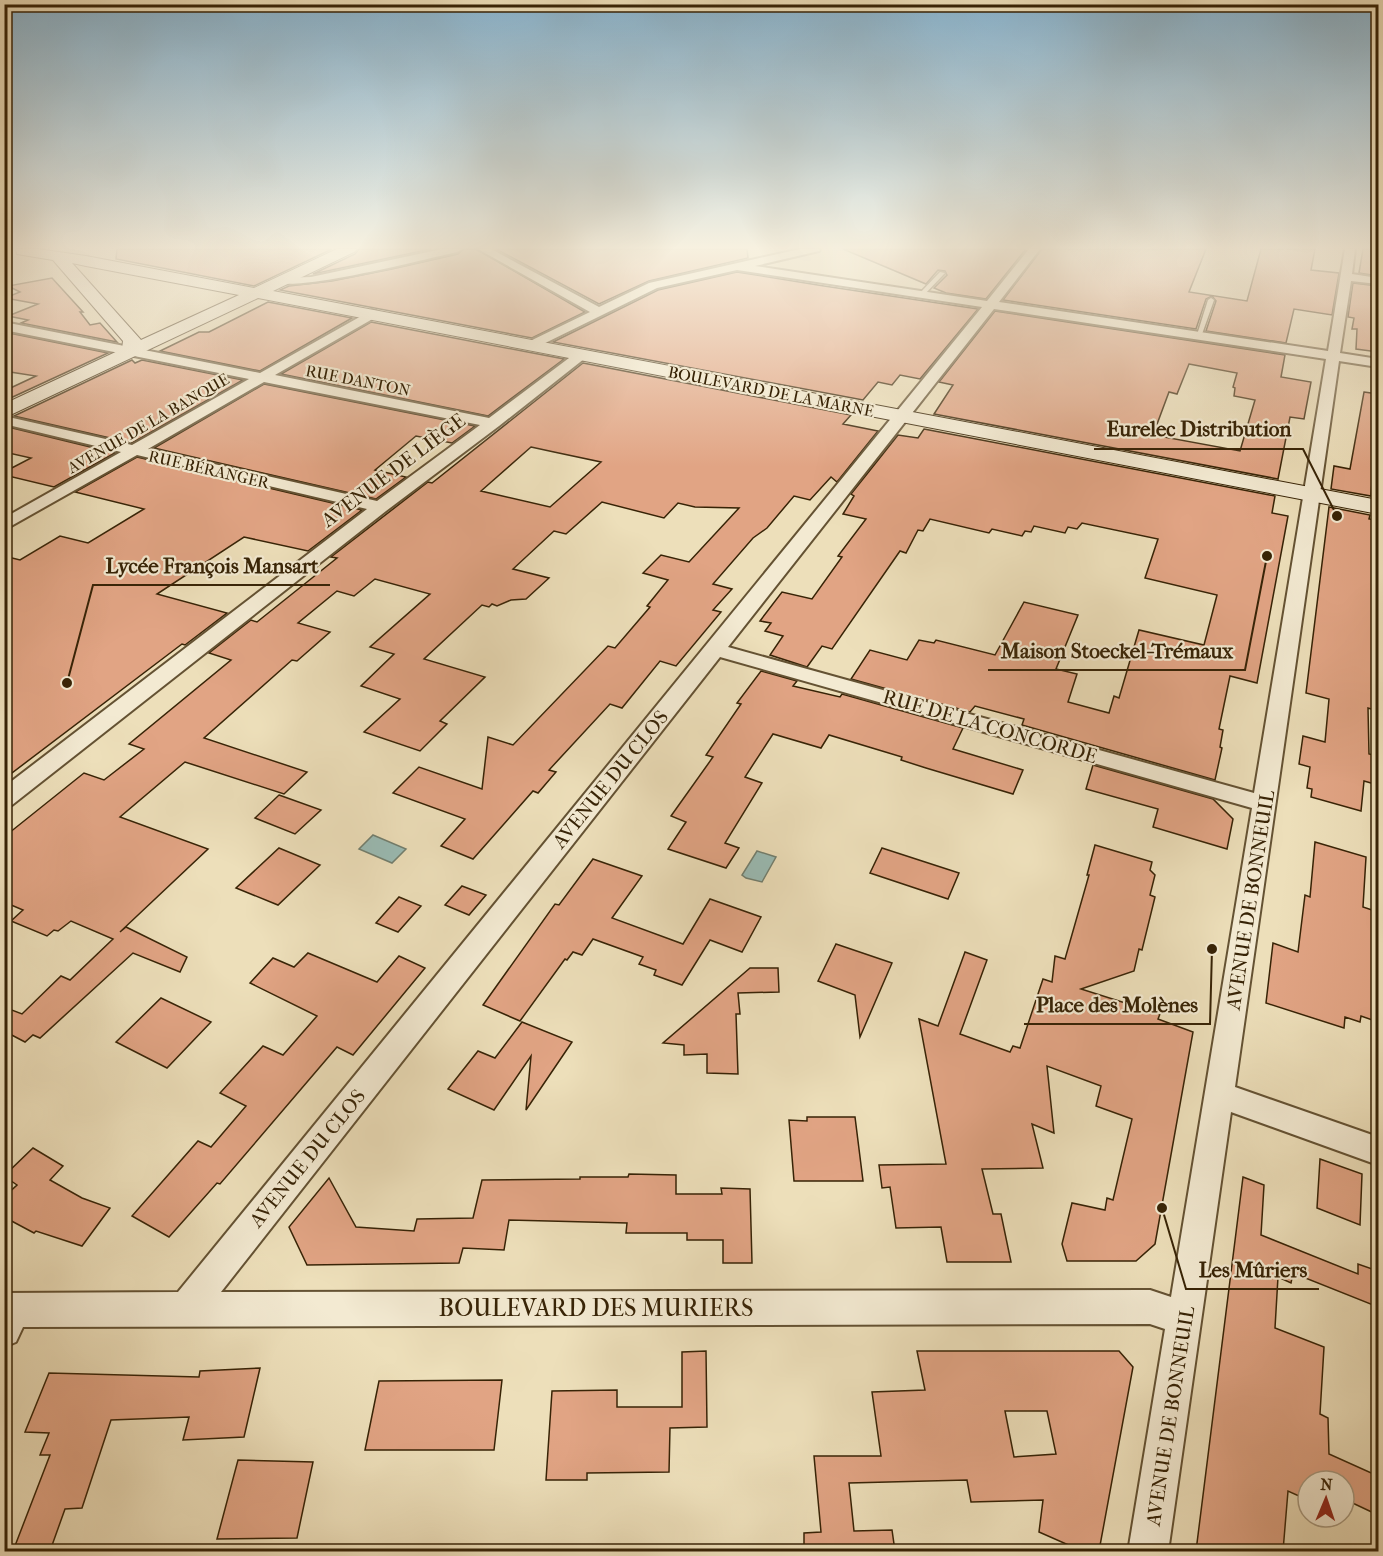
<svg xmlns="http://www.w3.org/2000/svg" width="1383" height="1556" font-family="'IM FELL French Canon',serif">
<rect width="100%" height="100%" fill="#eddfba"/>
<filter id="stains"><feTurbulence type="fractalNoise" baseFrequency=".00333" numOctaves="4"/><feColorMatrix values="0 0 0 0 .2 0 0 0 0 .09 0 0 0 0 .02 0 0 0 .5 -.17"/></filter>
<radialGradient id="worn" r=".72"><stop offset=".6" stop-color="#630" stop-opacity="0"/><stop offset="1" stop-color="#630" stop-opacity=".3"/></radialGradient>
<g fill="#9abcb5" stroke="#727f6f" stroke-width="1.5">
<polygon points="373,835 406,849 392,863 359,849"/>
<polygon points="757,851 776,857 762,882 746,878 742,875"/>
</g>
<g fill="#e1a484" stroke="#372306" stroke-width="1.5" fill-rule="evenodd">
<polygon points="117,249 332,249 254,286 116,259"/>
<polygon points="359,249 431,249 313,274 355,254"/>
<polygon points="464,249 476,249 585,312 532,338 280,290 289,286 332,281 392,269 458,254"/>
<polygon points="496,249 747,249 748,258 649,281 599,304"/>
<polygon points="843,249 1026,249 986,299 946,293 934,288 947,275 945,271 938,270 926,284"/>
<polygon points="1042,249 1206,249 1189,292 1247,301 1261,249 1315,249 1311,270 1339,273 1332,315 1294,309 1286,343 1206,331 1216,301 1212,296 1206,299 1196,329 1003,300"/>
<polygon points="1363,249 1378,249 1378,276 1359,273"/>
<polygon points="737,272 824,286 978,309 920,379 900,375 892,385 878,382 863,400 553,342 658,290"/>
<polygon points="52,278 83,312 80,312 90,325 100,323 117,342 21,323 28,320 8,316 38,304 5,298 20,292 8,286"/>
<polygon points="1353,283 1378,286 1378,352 1356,349 1357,329 1352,329 1354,318 1348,317"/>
<polygon points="268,302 352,318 260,371 160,351 199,332 209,332"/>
<path d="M995,311L1285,355L1281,377L1311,382L1304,419L1290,417L1278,479L934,414L953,385L939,382ZM1189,364L1237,373L1233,387L1235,388L1234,396L1255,400L1240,451L1153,435L1169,392L1177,394Z"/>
<polygon points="371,322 564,359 488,416 281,374"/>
<polygon points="4,332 108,353 4,401 4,391 36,376 4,371"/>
<polygon points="132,360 135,363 142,360 243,380 132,443 14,416"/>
<path d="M583,363L851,415L843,424L878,431L837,482L831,477L810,500L794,496L767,528L753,538L713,584L732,589L713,610L721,612L676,666L660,661L622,708L610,704L549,770L556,772L538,793L533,791L473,859L441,846L465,819L393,793L419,767L482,789L488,737L513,745L608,646L615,648L650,607L647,606L668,580L643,573L661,555L689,562L739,508L695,507L678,503L664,518L602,502L566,534L554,531L513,569L549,578L526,599L511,600L497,606L492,604L489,607L482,605L424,659L485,677L440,721L447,724L420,751L364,732L400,699L361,686L394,654L370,647L430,594L375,579L354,596L337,591L298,623L330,632L297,661L292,660L204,738L307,772L284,794L185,762L120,817L208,849L120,932L126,927L187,957L180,972L133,953L40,1038L33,1035L25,1042L4,1031V1007L22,1014L61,976L70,980L113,939L71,921L58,931L54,930L47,936L11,921L23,910L4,902V837L84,773L104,780L144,749L129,744L231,660L209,653L251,620L257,622L337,558L331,557L428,482L432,483ZM531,447L554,452L601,462L550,507L481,491Z"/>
<polygon points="264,384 475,426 452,443 416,436 375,470 406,477 376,499 154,448"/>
<polygon points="1364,392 1378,394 1371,496 1331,489 1334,466 1350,469"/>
<polygon points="4,426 115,453 54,487 4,475 4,472 31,458 4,452"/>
<polygon points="924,429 1275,496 1272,513 1288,516 1257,683 1230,676 1219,729 1223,730 1220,747 1222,748 1215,780 1022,725 1024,719 975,706 970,712 851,679 870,650 907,660 919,640 934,643 936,640 995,655 1024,602 1078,615 1056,669 1077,674 1068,702 1109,713 1114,696 1119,698 1139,630 1204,645 1217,595 1145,578 1158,539 1082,523 1077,529 1068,527 1065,533 1034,526 1031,532 1025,531 1022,536 992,529 989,533 930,519 923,531 918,530 906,553 900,551 832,649 822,646 807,667 770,655 783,636 765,631 771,623 760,621 782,592 812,599 842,557 838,556 866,519 843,514 854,496 851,494 898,435 918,438"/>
<polygon points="137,457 362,510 308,551 244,537 157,594 227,613 185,645 182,644 4,779 4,556 20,560 60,536 88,543 144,509 75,492"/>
<polygon points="1329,507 1370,515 1369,519 1376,520 1375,557 1378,558 1378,711 1368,708 1369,754 1378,756 1378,785 1364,781 1361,811 1311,797 1312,789 1307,788 1310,767 1299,764 1303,736 1325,742 1329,699 1306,693"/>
<polygon points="761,671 797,681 793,686 840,697 842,694 963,728 953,749 1023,770 1013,794 926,768 901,760 902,757 829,735 821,748 773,734 745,777 762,783 725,843 739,848 726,868 668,849 686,822 671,816 713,757 706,755 741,704 737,703"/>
<polygon points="1093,765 1213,799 1233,819 1227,849 1153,827 1158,809 1086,789"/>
<polygon points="279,795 321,810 295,834 255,818"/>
<polygon points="1315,842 1366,857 1363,907 1378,912 1378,1022 1361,1016 1360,1022 1345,1017 1344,1028 1266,1003 1273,943 1298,952 1305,895 1310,897"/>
<polygon points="1095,845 1152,862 1150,870 1155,875 1150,895 1155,897 1142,950 1139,949 1134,971 1081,989 1160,1014 1158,1019 1193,1032 1155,1244 1136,1261 1067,1261 1062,1244 1072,1203 1105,1210 1107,1198 1113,1200 1132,1119 1096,1106 1101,1086 1047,1066 1054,1133 1032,1124 1043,1168 982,1169 993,1214 1001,1214 1011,1262 947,1262 941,1227 896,1228 890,1187 882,1188 879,1165 946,1164 919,1019 938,1026 965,952 987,960 960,1034 1010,1052 1013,1046 1020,1048 1043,979 1052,982 1055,956 1065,959 1089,875 1087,875"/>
<polygon points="279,848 320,865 278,905 236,888"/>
<polygon points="882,848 959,873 948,899 870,873"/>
<polygon points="593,859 642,876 612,918 683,944 710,899 761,917 742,952 710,940 682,985 654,975 656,970 639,964 643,957 593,939 582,955 573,952 567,960 565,959 520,1021 483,1005 555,904 559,905"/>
<polygon points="462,886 486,895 469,915 445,905"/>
<polygon points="399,897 421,906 398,932 376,923"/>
<polygon points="836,944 892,963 860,1037 855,995 818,981"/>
<polygon points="308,953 377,982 399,956 425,968 353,1055 337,1047 220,1184 217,1183 169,1237 132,1216 198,1141 211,1147 246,1106 220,1093 263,1046 283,1055 317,1016 250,983 273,958 294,967"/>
<polygon points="750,968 778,968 779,992 738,993 740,1014 736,1014 738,1074 707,1073 707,1054 684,1055 684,1045 663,1043"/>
<polygon points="161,998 211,1022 167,1068 116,1042"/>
<polygon points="522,1022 572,1042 526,1110 531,1056 494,1110 448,1089 478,1051 495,1058"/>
<polygon points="807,1117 855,1117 863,1181 794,1181 789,1120 807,1121"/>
<polygon points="33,1148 63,1166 50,1180 82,1198 110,1208 82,1246 36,1231 34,1233 4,1217 4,1197 17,1185 4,1176"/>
<polygon points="1320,1159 1362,1174 1360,1225 1317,1208"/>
<polygon points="629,1174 676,1175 676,1194 722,1194 721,1188 750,1189 752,1263 723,1263 723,1240 687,1240 687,1233 626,1233 627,1223 509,1220 504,1250 463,1248 459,1263 307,1265 289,1227 329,1178 356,1227 414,1231 417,1219 473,1218 482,1180 580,1179 580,1177 628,1177"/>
<polygon points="1243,1177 1264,1185 1261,1235 1358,1274 1358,1264 1378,1271 1378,1307 1293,1273 1291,1283 1278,1277 1275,1328 1324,1347 1320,1414 1328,1418 1329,1454 1378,1476 1378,1515 1344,1499 1344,1481 1308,1481 1308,1500 1288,1491 1283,1551 1196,1551"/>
<polygon points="706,1351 707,1427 670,1428 669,1472 587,1473 587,1480 546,1480 552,1391 617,1390 617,1407 682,1407 682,1352"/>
<path d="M917,1351H1119L1133,1367L1099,1551H1082L1039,1532L1043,1500L971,1502L967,1480L849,1483L854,1531L892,1530L895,1551H804V1533L821,1532L814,1456H881L872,1392L925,1390ZM1005,1411H1047L1056,1454L1014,1457Z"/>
<polygon points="260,1368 244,1437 183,1440 189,1417 111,1420 82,1508 65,1509 50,1551 13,1551 50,1455 40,1455 49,1433 25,1432 49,1373 199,1377 200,1371"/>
<polygon points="502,1380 494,1450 365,1450 379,1381"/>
<polygon points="238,1460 313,1462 297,1538 217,1539"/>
</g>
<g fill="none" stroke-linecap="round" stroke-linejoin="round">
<defs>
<g id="lane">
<polygon points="940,272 945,273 923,296 919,296 919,294"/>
<polygon points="1211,298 1214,300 1201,337 1196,338 1208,300"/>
</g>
<g id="street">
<path d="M442,249H462L457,252C430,258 290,294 275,281L281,278L311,277Z"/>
<path d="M478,249H491L599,307L649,283L800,249H820L819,251L755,266L987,301L1029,249H1040L999,302L1328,351L1345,249H1355L1352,274L1378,278V284L1351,281L1340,353L1378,359V367L1339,361L1235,1087L1378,1137V1165L1231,1112L1168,1552H1128L1165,1329L1150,1324L23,1327L16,1342L4,1347V1293L178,1292L982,307L737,270L657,288L533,349L528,348L527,345L528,342L590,312ZM994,309L1326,359L1254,793L728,647ZM720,657L1252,808L1171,1297L1150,1290L221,1292Z"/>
<path d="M372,310L376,311V317L275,375L489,418L577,352L582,351L589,355L499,426L386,511L12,805L4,807V787L367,509L137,455L4,530V518L121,452L4,424V416L132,445L249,379L4,330V322L260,373ZM264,382L480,425L377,501L148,449Z"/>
</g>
<path id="secondary" d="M16,249H38L86,256L254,288L337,249H357L354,252L273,291L1378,500V514L258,298L4,418V404L122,349L123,341L53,260L17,254ZM72,263L86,266L239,295L141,340Z"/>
</defs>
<use href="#lane" stroke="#645233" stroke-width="3"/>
<use href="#street" stroke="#645233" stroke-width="4"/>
<use href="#secondary" stroke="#372306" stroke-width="2"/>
<use href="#lane" fill="#f3ead2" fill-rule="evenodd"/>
<use href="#street" fill="#f3ead2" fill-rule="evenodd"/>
<use href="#secondary" fill="#f3ead2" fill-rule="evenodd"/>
</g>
<linearGradient id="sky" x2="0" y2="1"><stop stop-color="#89b7d4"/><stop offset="0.53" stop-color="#f7f1e0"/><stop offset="1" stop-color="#f7f1e0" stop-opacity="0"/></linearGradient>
<rect width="1383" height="467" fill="url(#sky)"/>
<g text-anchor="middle" stroke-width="4.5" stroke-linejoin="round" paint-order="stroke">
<g font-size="16" fill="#372306" stroke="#f3ead2">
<text transform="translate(358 380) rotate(11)" y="6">RUE DANTON</text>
<text transform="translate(771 391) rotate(11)" y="6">BOULEVARD DE LA MARNE</text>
<text transform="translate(148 423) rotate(-30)" y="6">AVENUE DE LA BANQUE</text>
<text transform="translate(209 469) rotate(13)" y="6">RUE BÉRANGER</text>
</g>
<g font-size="20" fill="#372306" stroke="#f3ead2">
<text transform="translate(393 470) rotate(-37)" y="7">AVENUE DE LIÈGE</text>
<text transform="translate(990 726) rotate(16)" y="7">RUE DE LA CONCORDE</text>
<text transform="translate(610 779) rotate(-51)" y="7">AVENUE DU CLOS</text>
<text transform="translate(1250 900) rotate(-81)" y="7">AVENUE DE BONNEUIL</text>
<text transform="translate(307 1158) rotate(-51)" y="7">AVENUE DU CLOS</text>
<text transform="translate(1170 1416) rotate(-81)" y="7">AVENUE DE BONNEUIL</text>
</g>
<g font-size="24" fill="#372306" stroke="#f3ead2">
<text x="596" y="1316">BOULEVARD DES MURIERS</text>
</g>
</g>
<path fill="none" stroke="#372306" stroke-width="2" d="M1337 516L1303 449H1094M67 683L93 585H330M1267 556L1245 670H988M1212 949L1210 1024H1024M1162 1208L1186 1289H1319"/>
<g fill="#372306" stroke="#f3ead2" stroke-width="2">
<circle cx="1337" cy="516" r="6"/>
<circle cx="67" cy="683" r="6"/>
<circle cx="1267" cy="556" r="6"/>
<circle cx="1212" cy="949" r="6"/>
<circle cx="1162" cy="1208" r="6"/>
</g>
<g font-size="21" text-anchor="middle" font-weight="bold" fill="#372306" stroke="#f3ead2" stroke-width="4.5" stroke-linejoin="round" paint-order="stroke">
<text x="1199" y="436">Eurelec Distribution</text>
<text x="212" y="573">Lycée François Mansart</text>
<text x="1117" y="658">Maison Stoeckel-Trémaux</text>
<text x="1117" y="1012">Place des Molènes</text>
<text x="1253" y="1277">Les Mûriers</text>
</g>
<rect width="1383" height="1556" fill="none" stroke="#eddfba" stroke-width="24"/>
<rect x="6" y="6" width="1371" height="1544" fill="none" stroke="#372306" stroke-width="3"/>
<rect x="12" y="12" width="1359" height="1532" fill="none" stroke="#372306" stroke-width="1.5"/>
<g transform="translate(1326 1499) rotate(2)"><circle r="28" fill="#f3ead2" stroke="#a89a80" stroke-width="1.5"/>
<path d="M0-4.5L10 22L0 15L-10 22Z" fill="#8f2418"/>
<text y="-9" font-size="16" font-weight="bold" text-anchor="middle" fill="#372306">N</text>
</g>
<rect width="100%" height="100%" filter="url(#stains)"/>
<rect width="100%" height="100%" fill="url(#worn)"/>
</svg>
